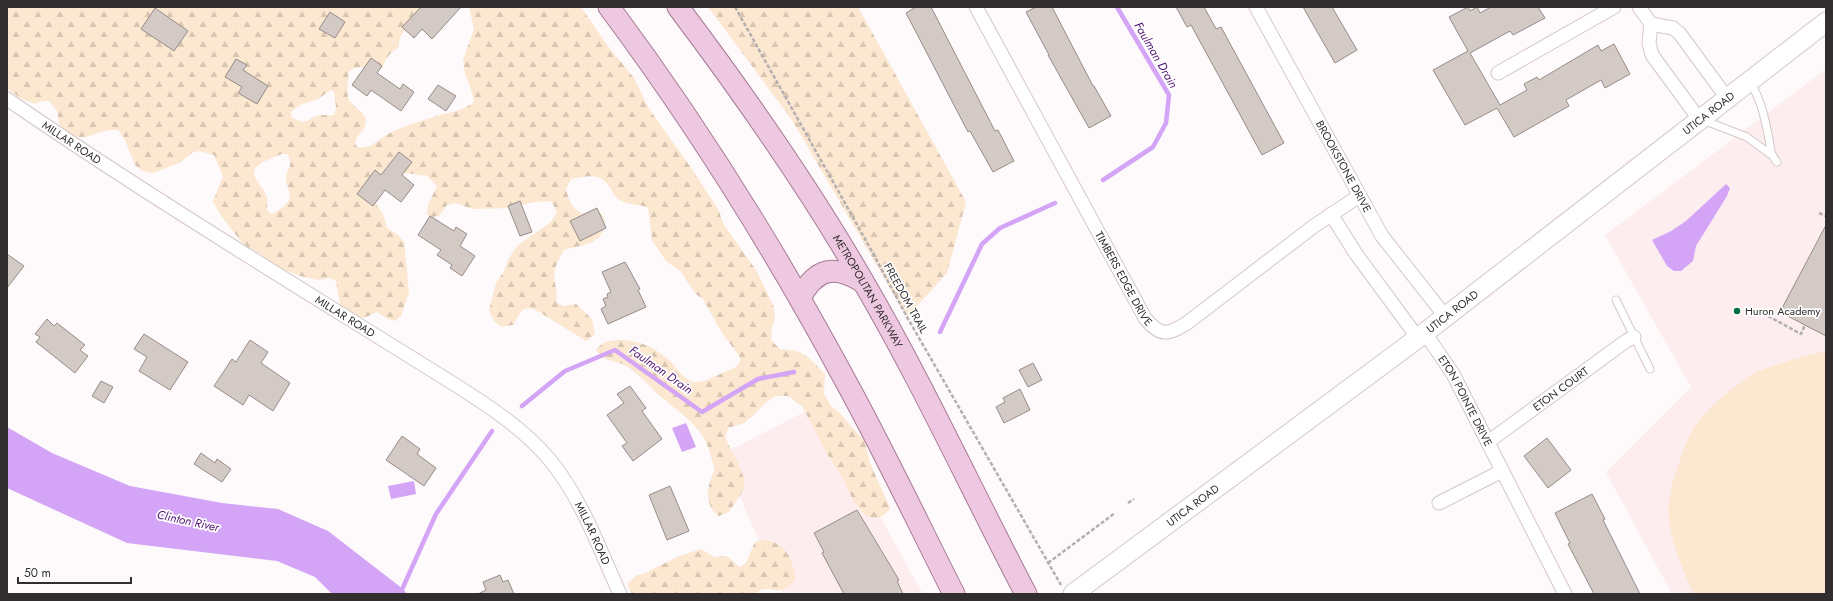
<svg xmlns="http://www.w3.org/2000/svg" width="1833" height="601" font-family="Jost,sans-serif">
<defs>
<pattern id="forest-firs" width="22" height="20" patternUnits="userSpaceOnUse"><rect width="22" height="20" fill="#fce7d0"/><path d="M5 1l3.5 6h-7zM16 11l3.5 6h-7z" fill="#d8c6b3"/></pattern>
</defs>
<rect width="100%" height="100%" fill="#fef9fa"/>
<g fill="#fdedef">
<polygon points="1826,69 1826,594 1672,594 1606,472 1691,387 1605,235"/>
<polygon points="818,405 923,594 783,594 721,455"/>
</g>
<path fill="#fce7d0" d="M1826,351V594H1694C1682,569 1665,528 1669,501C1671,483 1684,445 1693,429C1702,412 1741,379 1759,371C1776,364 1807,355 1826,351Z"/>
<g fill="url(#forest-firs)" fill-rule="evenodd">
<path d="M7,7H425L401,35L398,48C389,53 385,60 382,68L375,71C364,67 358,65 348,72C349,80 346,89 348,97C351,108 366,110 366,122C365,134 351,136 357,147C372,150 380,137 392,132C405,126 420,121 434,117C448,112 462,112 474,102L470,86L465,74L463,60L474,29L469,7H581L607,45L634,78L649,109L687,162L718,209L724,225L756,270L774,307L775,320L772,326L771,340L781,350C803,348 811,360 825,374L824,394L831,406L838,411L865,442L870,463L890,508C883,519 877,519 866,516L854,502L843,479L826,452L802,406L788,396H776L765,403L755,414L744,423L728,428L725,438L737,461L744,478V489L729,512L719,516C703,505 707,485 715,470C712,460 709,447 704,438C693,420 675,409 660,396C649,386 640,375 628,367C616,359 606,364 596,350C602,342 608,341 617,340C637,339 655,347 670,361C677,368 684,381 695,382C706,383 718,374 727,371C734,368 741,366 740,357L722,333L703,299L696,294L680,271L666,261L652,240L649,213L647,207C637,204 625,205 617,198C613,195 612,189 608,185C599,172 585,177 571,179L566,189C569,201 571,207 582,214L589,211L601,213C605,219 606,224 603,231C596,246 579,245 564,250C558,260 552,271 555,283C556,290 558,294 556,302L563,306L576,304L592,319L595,334L586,341L536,310L529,308L522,310L513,325L501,327L494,321L489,310L496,283L504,271L509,258L518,245L551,222L557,212L551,201L534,202L511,208L473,209L455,203L447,205L439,216L432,217L427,215L428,205L437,186L427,176L390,171L377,176L370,196L383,214L387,228L399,236L404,242L409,292L401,316L395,321L386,318L377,312L366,317L353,320L341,309L336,281L330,278L319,280L300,276L271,264L261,254L244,245L222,217L213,202L223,176L214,155L199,151L193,152L181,162L153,173L142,171L135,165L124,138L118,130C96,127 81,150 61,126C57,121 59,116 57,111C55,107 51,104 49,101H41L35,104L22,99L7,89ZM331,90L334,92L336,107L334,115C329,116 325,115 321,115C305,117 311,128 291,117V112L300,105L318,99ZM282,154H287C295,166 286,168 286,179C286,183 288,187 289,191C293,203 280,210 271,214L267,210C267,206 268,201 267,197C265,191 260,186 257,181C246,165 270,159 282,154Z"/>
<polygon points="708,7 858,7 966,202 947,273 907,317 792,120"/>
<path d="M762,540C785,541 794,559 795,580C791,584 787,589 781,590C771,591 763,585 756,594H632L628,587V583L637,575L643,574L677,557L701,549L714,557L727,556L740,567L746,563L755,542Z"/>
</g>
<g fill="#d4a5f7">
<polygon points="1726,184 1730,188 1727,196 1696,246 1693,261 1681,271 1674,271 1667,266 1652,240 1671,231 1686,221"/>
<polygon points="686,423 696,447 682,452 672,428"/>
<polygon points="7,427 52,453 130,486 222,503 278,509 328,531 403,589 407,594 332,594 315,577 277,561 127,543 7,488"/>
<polygon points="414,481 416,494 391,499 388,486"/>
</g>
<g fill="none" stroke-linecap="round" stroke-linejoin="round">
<g stroke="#d4a5f7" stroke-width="4.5">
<polyline points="1103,180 1153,147 1166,123 1169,95 1117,7"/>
<polyline points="940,332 982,244 1000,228 1055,203"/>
<polyline points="522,406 565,371 615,350 702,412 758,379 794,372"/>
<polyline points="400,594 436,514 492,431"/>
</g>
</g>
<g fill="#d3c9c5" stroke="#968c89">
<polygon points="421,7 461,7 432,39 422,29 414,38 402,27"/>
<polygon points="916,7 931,7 995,131 998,130 1014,161 993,172 970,131 968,132 906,13"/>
<polygon points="1036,7 1052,7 1093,86 1094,86 1111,116 1089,128 1048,55 1049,55 1026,12"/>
<polygon points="1176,7 1204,7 1216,29 1221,27 1284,143 1262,155 1191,25 1187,27"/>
<polygon points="1303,7 1332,7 1357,50 1335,63"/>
<polygon points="1468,7 1470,11 1477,7 1480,13 1491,7 1538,7 1545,18 1513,35 1510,31 1470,53 1500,105 1527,90 1524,84 1537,77 1539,80 1598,45 1601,51 1614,44 1630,74 1605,88 1601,80 1566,100 1569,106 1514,137 1497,108 1465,125 1433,70 1468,51 1449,17"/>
<polygon points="155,8 188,31 174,51 141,29"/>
<polygon points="330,12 345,22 335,38 319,29"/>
<polygon points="371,58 382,66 377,73 400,89 403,84 414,92 401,111 371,90 367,96 352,85"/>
<polygon points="236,59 247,65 243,70 268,86 257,104 238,93 242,87 225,77"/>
<polygon points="438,85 456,96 446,111 428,99"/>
<polygon points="399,152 412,162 402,175 414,185 401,202 385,190 373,206 357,194 375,170 381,175"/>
<polygon points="520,201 532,232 520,236 508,206"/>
<polygon points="597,208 606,228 580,241 570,221"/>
<polygon points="430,216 454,231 456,227 467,234 460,246 475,256 462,276 450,268 452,265 437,255 441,250 418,235"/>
<polygon points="1826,225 1826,336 1780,312"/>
<polygon points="7,254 24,266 7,288"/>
<polygon points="625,262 640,289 638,290 646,307 608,324 601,309 606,306 603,299 608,297 607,294 611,292 602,272"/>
<polygon points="47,319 54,326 57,323 85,345 80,350 88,356 75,373 36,342 40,337 35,334"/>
<polygon points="144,334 188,362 170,390 139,371 147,357 134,349"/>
<polygon points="250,340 268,352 261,363 290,383 273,411 249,395 243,405 214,386 232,359 236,362"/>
<polygon points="1033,363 1042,380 1028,387 1019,370"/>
<polygon points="101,381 113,387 104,403 92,396"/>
<polygon points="630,386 646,408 642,411 662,439 633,461 622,446 627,443 607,415 624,403 617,394"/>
<polygon points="1020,389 1030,410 1004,423 996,407 1005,402 1003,398"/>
<polygon points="402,436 420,449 417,454 436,468 424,486 386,460"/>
<polygon points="1547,438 1571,470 1548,488 1524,456"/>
<polygon points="201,453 215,463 217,459 231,469 222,482 194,464"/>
<polygon points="670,486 689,531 667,540 649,495"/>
<polygon points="1592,494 1605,519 1603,520 1640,594 1594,594 1568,544 1570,543 1555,513"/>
<polygon points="857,510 899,580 897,581 903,594 844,594 822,553 824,552 814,533"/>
<polygon points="500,575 503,582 508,580 514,594 478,594 486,590 483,582"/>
</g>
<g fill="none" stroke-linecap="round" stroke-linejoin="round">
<defs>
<g id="service">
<path d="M1750,82C1761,99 1765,119 1769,139C1771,150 1769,152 1777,162"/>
<polyline points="1703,120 1747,137 1770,154"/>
<polyline points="1616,300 1650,369"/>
</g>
<g id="minor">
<path id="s1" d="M976,7L1145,318C1160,337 1168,335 1187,323L1314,226L1359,196"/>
<path id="s2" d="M1256,7L1382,236L1445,316"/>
<polyline points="1639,7 1651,24"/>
<polyline points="1498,73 1614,7"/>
<path id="s3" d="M7,99C119,176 235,248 351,320C385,341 419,362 454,384C487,405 523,428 549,459C581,497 599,548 620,594"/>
<polyline points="1699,119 1652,55 1649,43 1651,24 1673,28 1680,34 1727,98"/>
<polyline points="1331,214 1356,254 1418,338"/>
<path id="s4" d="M1425,333L1453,374L1565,594"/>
<path id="s5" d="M1488,442L1626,341L1634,337"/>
<polyline points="1439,503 1502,471"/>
</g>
<g id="secondary">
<path id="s6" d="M1073,594L1418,338L1826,22"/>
</g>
<g id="primary">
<path d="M609,7C697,125 775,250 845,380C884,451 918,523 954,594"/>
<path id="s7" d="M678,7C745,96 809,187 864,283C923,384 972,491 1026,594"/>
<path d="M800,298C816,268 834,264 863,282"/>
</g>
</defs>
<use href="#service" stroke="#d4c8c9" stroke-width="9"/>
<use href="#minor" stroke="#d4c8c9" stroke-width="15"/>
<use href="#secondary" stroke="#d4c8c9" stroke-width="21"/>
<use href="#primary" stroke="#a57a95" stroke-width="23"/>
<g stroke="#b4afb0" stroke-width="2.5" stroke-dasharray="4 2" stroke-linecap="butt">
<polyline points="735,7 869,246 907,317 1061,585"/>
<polyline points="1819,213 1826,216"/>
<polyline points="1768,316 1801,334 1805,325"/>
<polyline points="1128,503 1134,499"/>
<polyline points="1048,563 1115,513"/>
</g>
<use href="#service" stroke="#fff" stroke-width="7"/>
<use href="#minor" stroke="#fff" stroke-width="13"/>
<use href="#secondary" stroke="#fff" stroke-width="19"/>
<use href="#primary" stroke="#eec8e1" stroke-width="21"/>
</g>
<circle fill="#006f47" stroke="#fff" stroke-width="1.5" cx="1737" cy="311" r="4"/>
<g text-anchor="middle" stroke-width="3.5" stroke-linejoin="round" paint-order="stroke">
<g font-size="11" fill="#322d2e" stroke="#fff">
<text dy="4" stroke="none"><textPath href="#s6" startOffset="797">UTICA ROAD</textPath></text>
<text dy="4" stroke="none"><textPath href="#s3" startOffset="78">MILLAR ROAD</textPath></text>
<text dy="4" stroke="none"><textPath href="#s2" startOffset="182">BROOKSTONE DRIVE</textPath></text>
<text dy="4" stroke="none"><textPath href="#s1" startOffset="309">TIMBERS EDGE DRIVE</textPath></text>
<text dy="4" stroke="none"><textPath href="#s7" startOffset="342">METROPOLITAN PARKWAY</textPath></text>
<text transform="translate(906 298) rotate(61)" y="4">FREEDOM TRAIL</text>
<text dy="4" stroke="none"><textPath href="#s6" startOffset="473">UTICA ROAD</textPath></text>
<text dy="4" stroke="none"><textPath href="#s3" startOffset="402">MILLAR ROAD</textPath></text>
<text dy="4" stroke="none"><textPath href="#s5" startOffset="90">ETON COURT</textPath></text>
<text dy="4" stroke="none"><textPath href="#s4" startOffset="79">ETON POINTE DRIVE</textPath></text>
<text dy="4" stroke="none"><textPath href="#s6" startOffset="149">UTICA ROAD</textPath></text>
<text dy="4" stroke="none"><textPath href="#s3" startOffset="738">MILLAR ROAD</textPath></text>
</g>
<g font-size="11" fill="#322d2e" stroke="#fff" text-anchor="start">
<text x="1745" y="315">Huron Academy</text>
</g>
<g font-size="12" font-style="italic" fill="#531475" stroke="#fff">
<text transform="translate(1156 55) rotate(60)" y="4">Faulman Drain</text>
<text transform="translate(661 370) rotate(35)" y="4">Faulman Drain</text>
<text transform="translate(188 521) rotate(12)" y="4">Clinton River</text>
</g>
</g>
<rect width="1833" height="601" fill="none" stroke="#322d2e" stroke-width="16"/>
<path d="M18 577v6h113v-6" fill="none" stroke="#322d2e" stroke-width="2"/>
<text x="24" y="577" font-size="12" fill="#322d2e" stroke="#ffffff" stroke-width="3" paint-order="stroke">50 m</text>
</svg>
